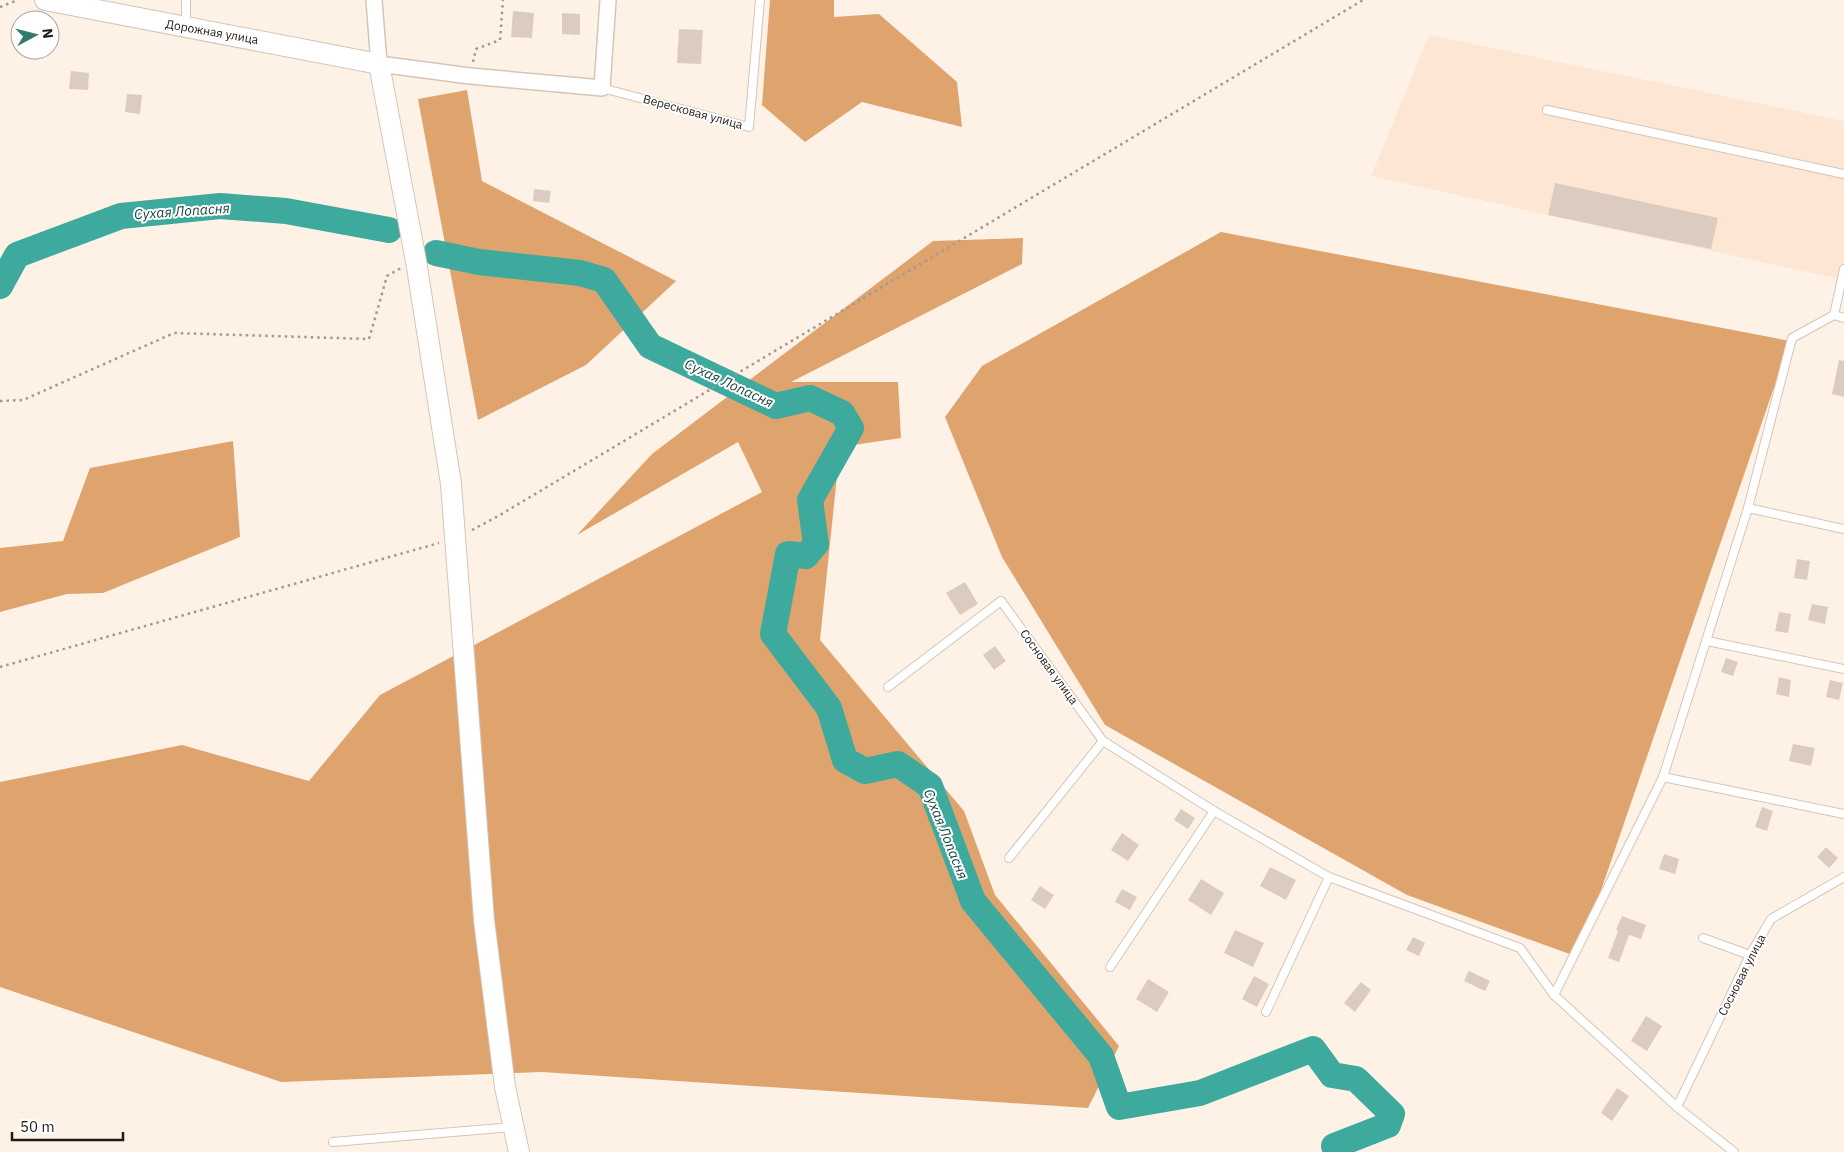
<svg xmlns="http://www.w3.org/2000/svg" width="1844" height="1152" font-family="'IBM Plex Sans',sans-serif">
<rect width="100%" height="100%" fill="#fef2e7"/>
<polygon fill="#fde7d4" points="1429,35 1844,121 1844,280 1371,176"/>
<g fill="#dfa36e">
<polygon points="770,0 834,0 834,17 879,14 957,82 962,127 862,102 805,142 762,105"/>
<polygon points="467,90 482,181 676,281 586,365 478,420 418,99"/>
<polygon points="1221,232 1790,341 1578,957 1407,895 1105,725 1002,557 945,417 982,366"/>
<polygon points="1023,238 1022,264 791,382 898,382 901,438 840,447 820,640 964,811 995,895 1119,1046 1088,1108 542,1072 281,1082 0,987 0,782 182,745 309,781 380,695 762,492 738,442 577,535 652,454 933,241"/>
<polygon points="233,441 240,537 103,593 67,594 0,612 0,548 63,541 90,468"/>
</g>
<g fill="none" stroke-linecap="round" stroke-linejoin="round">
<g stroke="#3eaa9d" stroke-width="26">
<polyline points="436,253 479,262 580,273 604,280 650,346 776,406 810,398 842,413 851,428 810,500 816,544 806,556 788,554 773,634 829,708 845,760 865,771 898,764 930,786 973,901 1101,1056 1119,1107 1200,1093 1313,1049 1332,1075 1356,1079 1392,1114 1388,1125 1334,1146 1337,1152"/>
<polyline points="0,286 17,255 121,216 220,206 286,211 389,230"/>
</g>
</g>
<g fill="#dcccbf">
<polygon points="513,11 534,13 532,38 511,37"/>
<polygon points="562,13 580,14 580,35 562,34"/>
<polygon points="679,29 703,30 701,64 677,63"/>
<polygon points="71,71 89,73 88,90 69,89"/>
<polygon points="127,94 142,95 140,114 125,112"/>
<polygon points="1555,183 1718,218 1711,249 1548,215"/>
<polygon points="534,189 551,191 549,203 533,201"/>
<polygon points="1839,360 1844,361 1844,397 1832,394"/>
<polygon points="1797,559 1810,561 1807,580 1794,578"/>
<polygon points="965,582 978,604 960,615 946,593"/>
<polygon points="1812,604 1828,607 1825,624 1808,620"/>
<polygon points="1779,612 1791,614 1788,633 1775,631"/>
<polygon points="995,646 1006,661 994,670 983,655"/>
<polygon points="1726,658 1738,662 1733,676 1721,672"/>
<polygon points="1779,677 1791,680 1789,697 1776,694"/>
<polygon points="1830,680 1843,683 1839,700 1826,697"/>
<polygon points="1793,744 1815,748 1811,766 1789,761"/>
<polygon points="1762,807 1773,811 1767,831 1755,827"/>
<polygon points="1181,809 1195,818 1188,829 1174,820"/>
<polygon points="1122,833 1139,845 1128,861 1111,850"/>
<polygon points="1826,847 1838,858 1829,868 1817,857"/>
<polygon points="1664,854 1679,859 1675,874 1659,869"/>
<polygon points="1270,867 1296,880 1286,900 1260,886"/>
<polygon points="1201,879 1224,893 1211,915 1188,900"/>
<polygon points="1040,886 1054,895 1045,909 1031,900"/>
<polygon points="1122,889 1137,897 1130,910 1115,902"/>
<polygon points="1622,916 1646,925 1641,939 1629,935 1619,962 1608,958 1618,931 1616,930"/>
<polygon points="1235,930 1264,943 1253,967 1224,953"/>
<polygon points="1413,937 1425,943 1419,956 1406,950"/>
<polygon points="1469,971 1490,981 1485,991 1464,981"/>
<polygon points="1254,976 1269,984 1257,1007 1242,999"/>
<polygon points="1148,979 1169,992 1157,1012 1136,999"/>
<polygon points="1361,982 1371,990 1355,1012 1344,1003"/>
<polygon points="1646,1016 1662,1026 1647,1051 1631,1041"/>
<polygon points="1617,1088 1629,1096 1612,1121 1601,1113"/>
</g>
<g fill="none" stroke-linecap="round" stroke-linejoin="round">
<defs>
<g id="lane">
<polyline points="186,27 186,0"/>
<polyline points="602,88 749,127 760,0"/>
<polyline points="1547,110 1844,174"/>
<polyline points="1834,315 1844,269"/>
<polyline points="1748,508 1844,529"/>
<polyline points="1707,641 1844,669"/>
<polyline points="888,687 1001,601 1103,741 1214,811 1329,877 1520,948 1554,995 1677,1107 1734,1152"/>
<polyline points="1663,777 1844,814"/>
<polyline points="1009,858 1103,741"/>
<polyline points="1703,938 1750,955"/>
<polyline points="1110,967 1214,811"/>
<polyline points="1554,995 1663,777 1748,508 1792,338 1834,315 1844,318"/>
<polyline points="1266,1012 1329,877"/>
<polyline points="1677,1107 1750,955 1771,919 1844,877"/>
<polyline points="333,1142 513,1127"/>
</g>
<polyline id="street" points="374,0 379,64 470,76 602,88 608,0"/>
<polyline id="secondary" points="45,0 379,64 416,261 451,484 484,920 505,1087 519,1152"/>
</defs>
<use href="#lane" stroke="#d4c5b8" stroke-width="10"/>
<use href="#street" stroke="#d4c5b8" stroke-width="18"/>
<use href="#secondary" stroke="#d4c5b8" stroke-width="22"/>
<g stroke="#a29991" stroke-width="2.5" stroke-dasharray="2.5 4" stroke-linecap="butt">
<polyline points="0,7 18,0"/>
<polyline points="473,62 476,49 500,40 503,0"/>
<polyline points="0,401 23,400 174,333 369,339 387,276 401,268"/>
<polyline points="472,530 500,515 1363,0"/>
<polyline points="0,667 439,543"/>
</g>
<use href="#lane" stroke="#fff" stroke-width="8"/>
<use href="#street" stroke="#fff" stroke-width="15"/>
<use href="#secondary" stroke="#fff" stroke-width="20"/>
</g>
<g text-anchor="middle" stroke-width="4" stroke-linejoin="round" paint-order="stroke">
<g font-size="12" fill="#211b17" stroke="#fff">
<text transform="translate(212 32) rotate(10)" y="4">Дорожная улица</text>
<text transform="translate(693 112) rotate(15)" y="4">Вересковая улица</text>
<text transform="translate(1049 667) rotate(54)" y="4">Сосновая улица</text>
<text transform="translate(1742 975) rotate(-63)" y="4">Сосновая улица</text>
</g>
<g font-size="14" font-style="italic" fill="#16453f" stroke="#fff">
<text transform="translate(182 211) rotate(-4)" y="5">Сухая Лопасня</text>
<text transform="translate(729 383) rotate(25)" y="5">Сухая Лопасня</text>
<text transform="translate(946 834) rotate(68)" y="5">Сухая Лопасня</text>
</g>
</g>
<g transform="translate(35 35) rotate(83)"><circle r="24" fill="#ffffff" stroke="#a6a4a2"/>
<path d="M0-4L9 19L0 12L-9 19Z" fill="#337970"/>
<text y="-8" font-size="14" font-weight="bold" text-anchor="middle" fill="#211b17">N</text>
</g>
<path d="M12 1132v8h111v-8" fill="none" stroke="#211b17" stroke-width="2.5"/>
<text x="20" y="1132" font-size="15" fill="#211b17" stroke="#ffffff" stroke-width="4" paint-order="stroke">50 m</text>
</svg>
